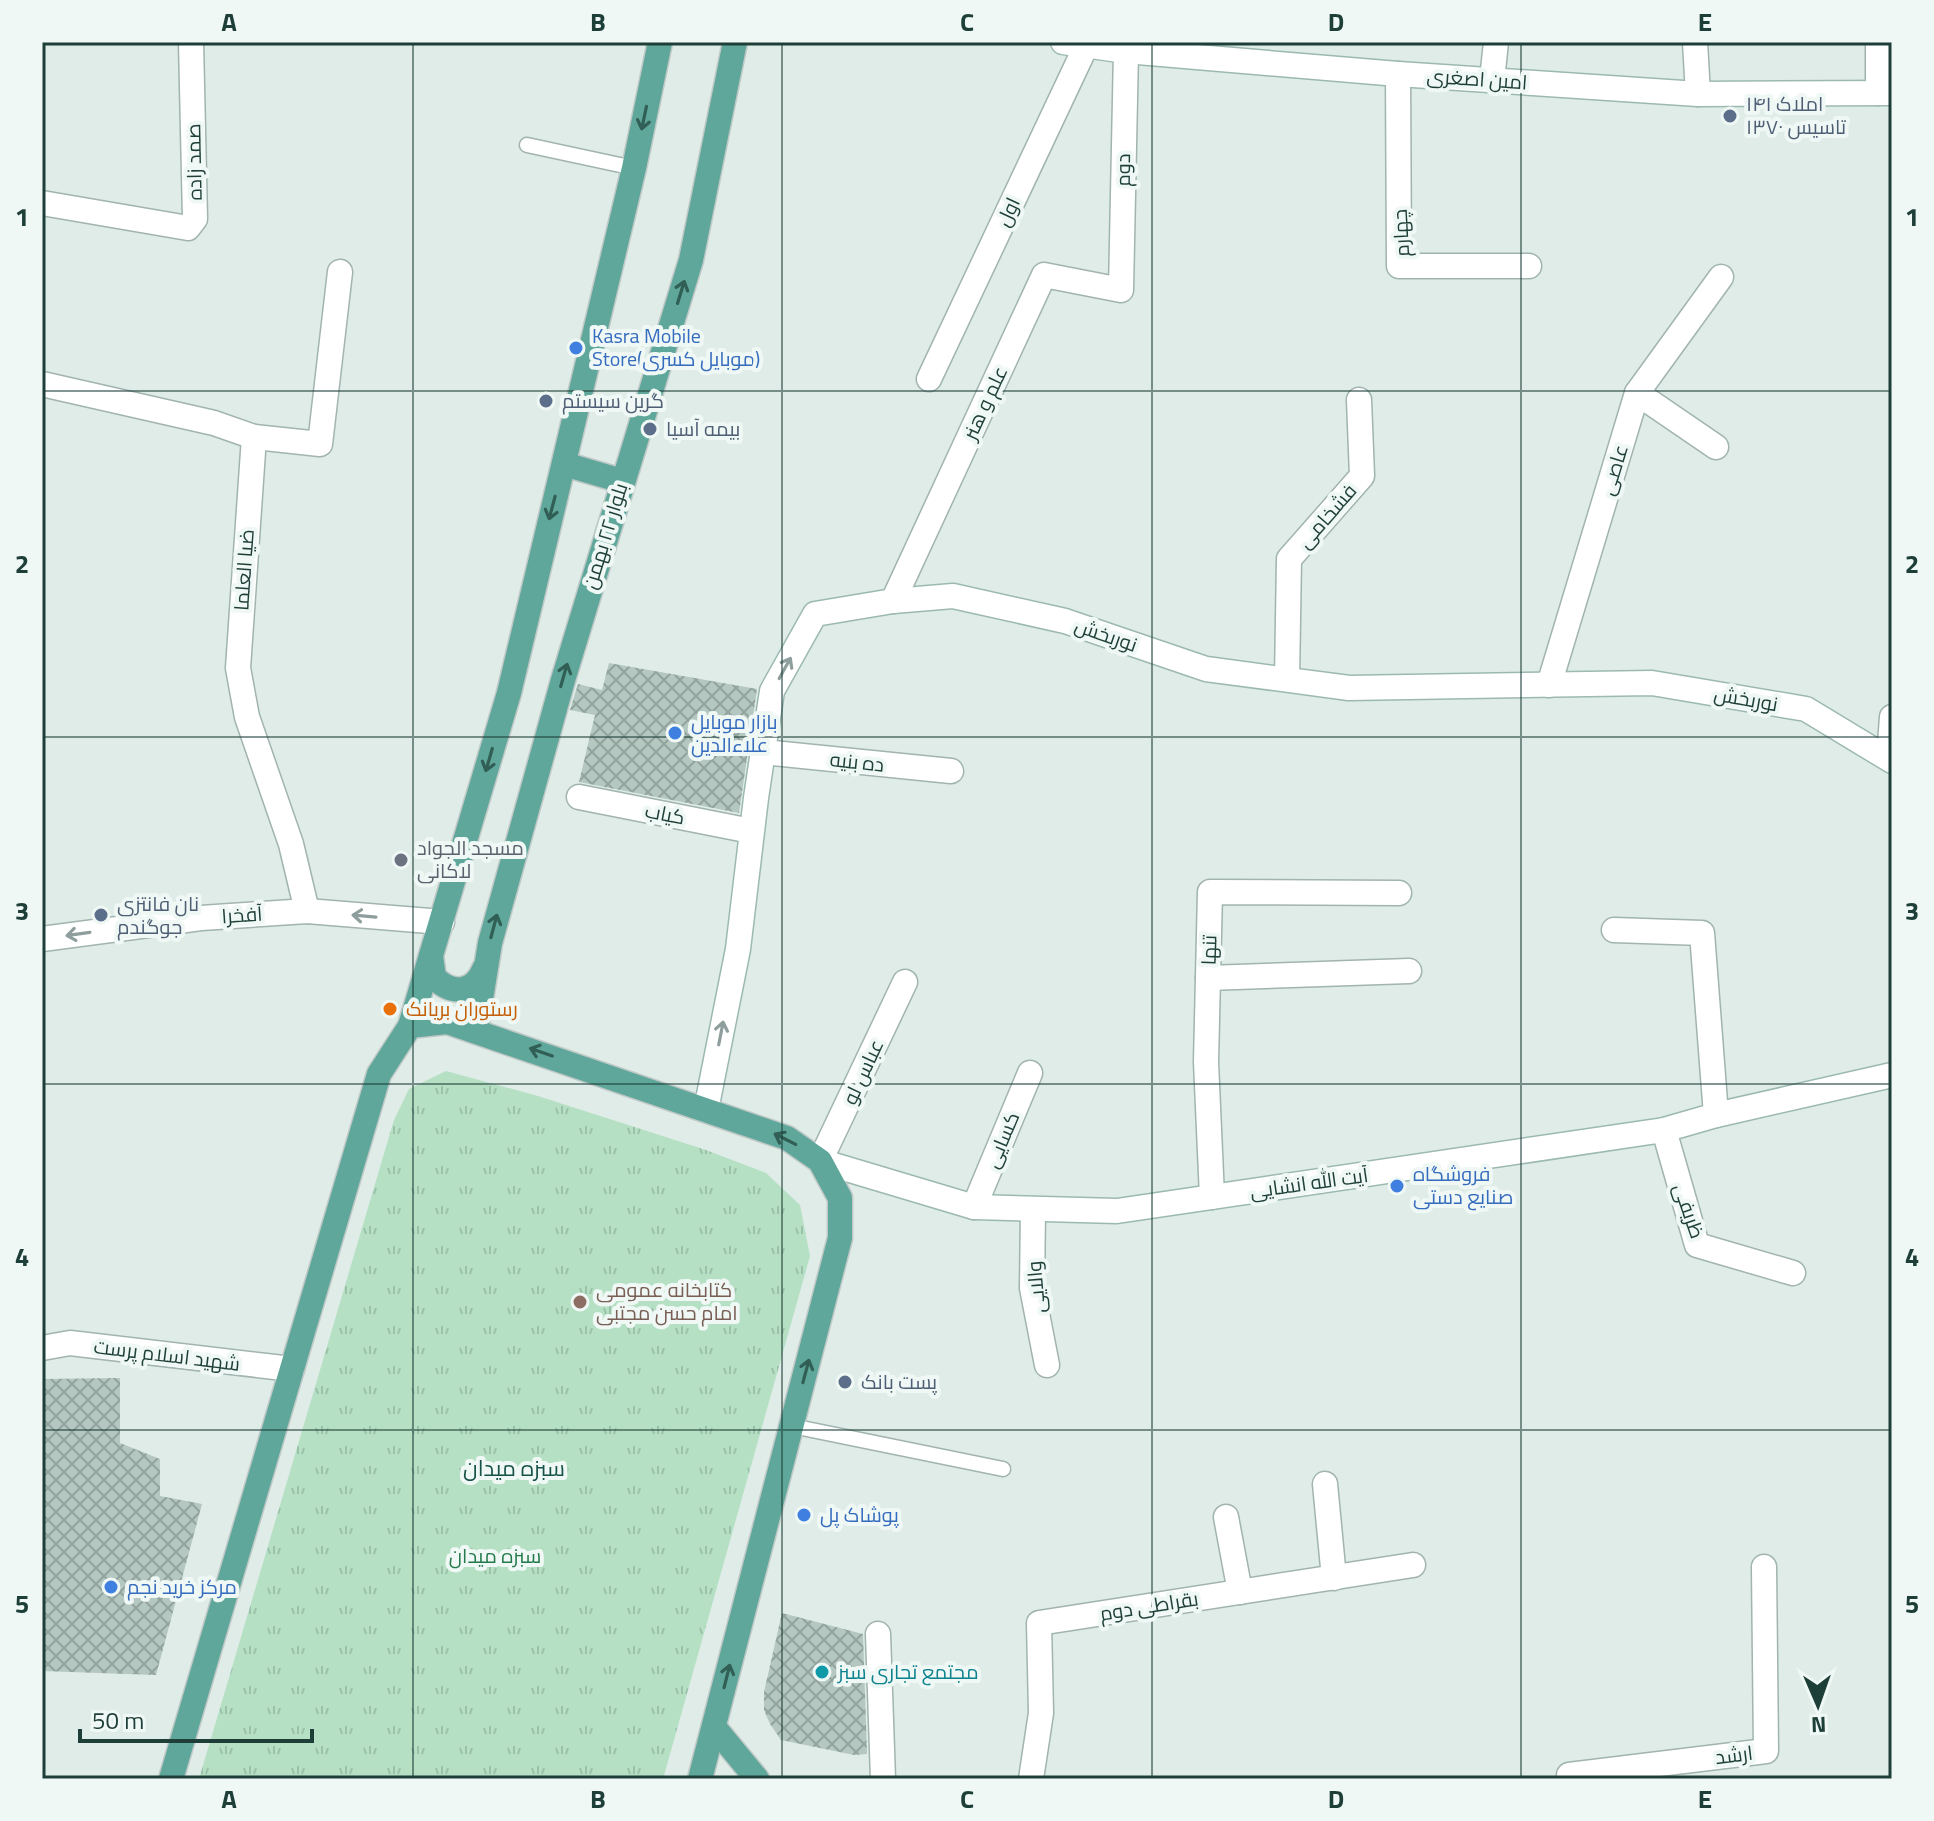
<svg xmlns="http://www.w3.org/2000/svg" width="1934" height="1821" font-family="'Titillium Web',Cairo,sans-serif">
<defs>
<pattern id="park-tufts" width="24" height="20" patternUnits="userSpaceOnUse" patternTransform="scale(2)"><rect width="24" height="20" fill="#b5e0c4"/><path d="M3 7l-1-3M5 7V3M7 7l1-3M15 17l-1-3M17 17v-4M19 17l1-3" fill="none" stroke="#9bc1a9"/></pattern>
<pattern id="building-cross-hatch" width="8" height="8" patternUnits="userSpaceOnUse" patternTransform="scale(2)"><rect width="8" height="8" fill="#b4c7c0"/><path d="M0 0l8 8M0 8l8-8" fill="none" stroke="#92a39d"/></pattern>
</defs>
<rect width="100%" height="100%" fill="#dfece7"/>
<polygon fill="url(#park-tufts)" points="446,1071 538,1096 706,1150 766,1173 800,1205 810,1256 663,1779 199,1779 394,1120 409,1089"/>
<g fill="url(#building-cross-hatch)">
<polygon points="609,663 757,689 739,813 579,782 595,715 570,710 578,684 602,690"/>
<polygon points="120,1378 120,1443 160,1459 160,1496 202,1504 156,1675 42,1671 42,1379"/>
<polygon points="782,1613 863,1634 867,1754 854,1755 781,1740 770,1724 764,1710 764,1692"/>
</g>
<g fill="none" stroke-linecap="round" stroke-linejoin="round">
<defs>
<g id="lane">
<polyline points="527,145 634,168"/>
<polyline points="792,1426 1003,1469"/>
</g>
<g id="street">
<polyline points="1695,42 1698,94"/>
<polyline points="1878,42 1878,93"/>
<polyline points="1398,74 1399,266 1529,266"/>
<polyline points="1492,80 1496,42"/>
<polyline points="42,203 188,228 195,219 191,42"/>
<polyline points="929,379 1086,46"/>
<polyline points="42,384 214,423 254,437 238,668 247,717 291,844 307,911"/>
<polyline points="1637,393 1716,447"/>
<polyline points="254,437 320,444 340,272"/>
<polyline points="893,601 1044,275 1121,290 1126,51"/>
<polyline points="1287,679 1289,559 1362,476 1359,400"/>
<polyline points="1549,685 1637,393 1721,277"/>
<polyline points="763,752 951,771"/>
<polyline points="1889,757 1892,717"/>
<polyline points="579,797 751,831"/>
<polyline points="1614,930 1702,933 1716,1115"/>
<polyline points="42,939 201,918 307,911 442,922"/>
<polyline points="1208,978 1409,971"/>
<polyline points="1664,1130 1697,1245 1793,1273"/>
<polyline points="820,1161 905,982"/>
<polyline points="1212,1197 1206,1062 1210,892 1399,893"/>
<polyline points="974,1207 1030,1073"/>
<polyline points="1033,1210 1032,1288 1047,1365"/>
<polyline points="42,1348 70,1343 292,1369"/>
<polyline points="1325,1484 1334,1578"/>
<polyline points="1226,1517 1240,1592"/>
<polyline points="878,1634 883,1779"/>
<polyline points="1031,1779 1041,1713 1039,1623 1413,1565"/>
<polyline points="1569,1779 1569,1775 1766,1751 1764,1567"/>
</g>
<g id="secondary">
<polyline points="1063,42 1126,51 1398,74 1698,94 1892,93"/>
<polyline points="706,1110 738,949 756,798 772,691 815,614 893,601 953,596 1065,621 1206,669 1349,688 1652,683 1806,709 1892,761"/>
<polyline points="820,1161 974,1207 1117,1211 1664,1130 1716,1115 1892,1075"/>
</g>
<g id="primary">
<polyline points="564,464 622,481"/>
<path d="M431,956L434,977C452,996 474,993 484,969"/>
<polyline points="410,1026 509,693 634,168 660,42"/>
<polyline points="476,1030 490,943 563,680 691,260 735,42"/>
<polyline points="714,1727 757,1779"/>
<polyline points="171,1779 379,1074 410,1026 447,1022 787,1138 820,1161 840,1198 840,1238 700,1779"/>
</g>
</defs>
<use href="#lane" stroke="#a1b4af" stroke-width="17"/>
<use href="#street" stroke="#a1b4af" stroke-width="27"/>
<use href="#secondary" stroke="#9cb9b1" stroke-width="27"/>
<use href="#primary" stroke="#c0c9c7" stroke-width="27"/>
<use href="#lane" stroke="#fff" stroke-width="14"/>
<use href="#street" stroke="#fff" stroke-width="24"/>
<use href="#secondary" stroke="#fff" stroke-width="24"/>
<use href="#primary" stroke="#5ea79a" stroke-width="24"/>
</g>
<defs><path id="oneway-shaft" d="M-6 0H5M1.5-3L5.5 0L1.5 3" fill="none" stroke-width="1.6" stroke-linecap="round" stroke-linejoin="round" transform="scale(2)"/></defs>
<g stroke="#315e55">
<use href="#oneway-shaft" transform="translate(644 118) rotate(102)"/>
<use href="#oneway-shaft" transform="translate(681 292) rotate(-73)"/>
<use href="#oneway-shaft" transform="translate(552 508) rotate(105)"/>
<use href="#oneway-shaft" transform="translate(564 675) rotate(-74)"/>
<use href="#oneway-shaft" transform="translate(489 760) rotate(106)"/>
<use href="#oneway-shaft" transform="translate(494 926) rotate(-75)"/>
<use href="#oneway-shaft" transform="translate(541 1052) rotate(-161)"/>
<use href="#oneway-shaft" transform="translate(785 1139) rotate(-153)"/>
<use href="#oneway-shaft" transform="translate(806 1371) rotate(-75)"/>
<use href="#oneway-shaft" transform="translate(727 1676) rotate(-76)"/>
</g>
<g stroke="#8e9e9c">
<use href="#oneway-shaft" transform="translate(785 668) rotate(-61)"/>
<use href="#oneway-shaft" transform="translate(364 916) rotate(-175)"/>
<use href="#oneway-shaft" transform="translate(78 934) rotate(172)"/>
<use href="#oneway-shaft" transform="translate(721 1033) rotate(-79)"/>
</g>
<path fill="none" stroke="#1e3e38" stroke-width="2" stroke-opacity="0.55" d="M413,42V1779M782,42V1779M1152,42V1779M1521,42V1779M42,391H1892M42,737H1892M42,1084H1892M42,1430H1892"/>
<g fill="#5c6f8a" stroke="#eff8f5" stroke-width="3">
<circle cx="1730" cy="116" r="8"/>
<circle cx="546" cy="401" r="8"/>
<circle cx="650" cy="429" r="8"/>
<circle cx="101" cy="915" r="8"/>
<circle cx="845" cy="1382" r="8"/>
</g>
<g fill="#3f7fe0" stroke="#eff8f5" stroke-width="3">
<circle cx="576" cy="348" r="8"/>
<circle cx="675" cy="733" r="8"/>
<circle cx="1397" cy="1186" r="8"/>
<circle cx="804" cy="1515" r="8"/>
<circle cx="111" cy="1587" r="8"/>
</g>
<circle fill="#6b7280" stroke="#eff8f5" stroke-width="3" cx="401" cy="860" r="8"/>
<circle fill="#e8710a" stroke="#eff8f5" stroke-width="3" cx="390" cy="1009" r="8"/>
<circle fill="#8d6e63" stroke="#eff8f5" stroke-width="3" cx="580" cy="1302" r="8"/>
<circle fill="#0f9aa8" stroke="#eff8f5" stroke-width="3" cx="822" cy="1672" r="8"/>
<g text-anchor="middle" stroke-width="8" stroke-linejoin="round" paint-order="stroke">
<g font-size="20" fill="#1e3e38" stroke="#eff8f5">
<text transform="translate(1477 79) rotate(4)" y="7">امین اصغری</text>
<text transform="translate(194 162) rotate(-91)" y="7">صمد زاده</text>
<text transform="translate(1123 170) rotate(-89)" y="7">دوم</text>
<text transform="translate(1008 212) rotate(-65)" y="7">اول</text>
<text transform="translate(1401 233) rotate(-93)" y="7">چهارم</text>
<text transform="translate(985 403) rotate(-65)" y="7">علم و هنر</text>
<text transform="translate(1614 470) rotate(-73)" y="7">عاصی</text>
<text transform="translate(1327 516) rotate(-49)" y="7">فشخامی</text>
<text transform="translate(605 536) rotate(-73)" y="7">بلوار ۲۲ بهمن</text>
<text transform="translate(244 570) rotate(-86)" y="7">ضیا العلما</text>
<text transform="translate(1106 635) rotate(19)" y="7">نوربخش</text>
<text transform="translate(1746 699) rotate(10)" y="7">نوربخش</text>
<text transform="translate(857 762) rotate(6)" y="7">ده بنیه</text>
<text transform="translate(665 814) rotate(11)" y="7">کیاب</text>
<text transform="translate(242 915) rotate(-4)" y="7">آفخرا</text>
<text transform="translate(1209 950) rotate(-88)" y="7">تنها</text>
<text transform="translate(863 1072) rotate(-65)" y="7">عباس لو</text>
<text transform="translate(1002 1140) rotate(-67)" y="7">کسایی</text>
<text transform="translate(1309 1183) rotate(-8)" y="7">آیت الله انشایی</text>
<text transform="translate(1689 1211) rotate(71)" y="7">ظریفی</text>
<text transform="translate(1036 1287) rotate(-95)" y="7">والایی</text>
<text transform="translate(167 1355) rotate(7)" y="7">شهید اسلام پرست</text>
<text transform="translate(1149 1606) rotate(-9)" y="7">بقراطی دوم</text>
<text transform="translate(1734 1755) rotate(-7)" y="7">ارشد</text>
</g>
<g font-size="20" fill="#4e5e75" stroke="#eff8f5" text-anchor="start">
<text x="1746" y="111">املاک ۱۴۱<tspan x="1746" dy="23">تاسیس ۱۳۷۰</tspan></text>
<text x="562" y="408">گرین سیستم</text>
<text x="666" y="436">بیمه آسیا</text>
<text x="117" y="911">نان فانتزی<tspan x="117" dy="23">جوگندم</tspan></text>
<text x="861" y="1389">پست بانک</text>
</g>
<g font-size="20" fill="#366cbe" stroke="#eff8f5" text-anchor="start">
<text x="592" y="343">Kasra Mobile<tspan x="592" dy="23">Store(موبایل کسری)</tspan></text>
<text x="691" y="729">بازار موبایل<tspan x="691" dy="23">علاءالدین</tspan></text>
<text x="1413" y="1181">فروشگاه<tspan x="1413" dy="23">صنایع دستی</tspan></text>
<text x="820" y="1522">پوشاک پل</text>
<text x="127" y="1594">مرکز خرید نجم</text>
</g>
<g font-size="20" fill="#5b616d" stroke="#eff8f5" text-anchor="start">
<text x="417" y="855">مسجد الجواد<tspan x="417" dy="23">لاکانی</tspan></text>
</g>
<g font-size="20" fill="#c56008" stroke="#eff8f5" text-anchor="start">
<text x="406" y="1016">رستوران بریانک</text>
</g>
<g font-size="20" fill="#785e54" stroke="#eff8f5" text-anchor="start">
<text x="596" y="1297">کتابخانه عمومی<tspan x="596" dy="23">امام حسن مجتبی</tspan></text>
</g>
<g font-size="20" fill="#237a4b" stroke="#eff8f5">
<text x="495" y="1563">سبزه میدان</text>
</g>
<g font-size="20" fill="#0d838f" stroke="#eff8f5" text-anchor="start">
<text x="838" y="1679">مجتمع تجاری سبز</text>
</g>
<g font-size="22" fill="#175248" stroke="#eff8f5">
<text x="514" y="1476">سبزه میدان</text>
</g>
</g>
<rect width="1934" height="1821" fill="none" stroke="#eff8f5" stroke-width="88"/>
<g transform="translate(1818 1705) rotate(178)" stroke="#eff8f5" stroke-width="6" paint-order="stroke">
<path d="M0-6L14 30L0 20L-14 30Z" fill="#1e3e38"/>
<text y="-12" font-size="22" font-weight="bold" text-anchor="middle" fill="#1e3e38">N</text>
</g>
<path d="M80 1729v12h232v-12" fill="none" stroke="#1e3e38" stroke-width="4"/>
<text x="92" y="1729" font-size="24" fill="#1e3e38" stroke="#eff8f5" stroke-width="6" paint-order="stroke">50 m</text>
<rect x="44" y="44" width="1846" height="1733" fill="none" stroke="#1e3e38" stroke-width="3"/>
<g font-size="26" text-anchor="middle" font-weight="bold" fill="#1e3e38">
<text x="229" y="31">A</text>
<text x="598" y="31">B</text>
<text x="967" y="31">C</text>
<text x="1336" y="31">D</text>
<text x="1705" y="31">E</text>
<text x="22" y="226">1</text>
<text x="1912" y="226">1</text>
<text x="22" y="573">2</text>
<text x="1912" y="573">2</text>
<text x="22" y="920">3</text>
<text x="1912" y="920">3</text>
<text x="22" y="1266">4</text>
<text x="1912" y="1266">4</text>
<text x="22" y="1613">5</text>
<text x="1912" y="1613">5</text>
<text x="229" y="1808">A</text>
<text x="598" y="1808">B</text>
<text x="967" y="1808">C</text>
<text x="1336" y="1808">D</text>
<text x="1705" y="1808">E</text>
</g>
</svg>
